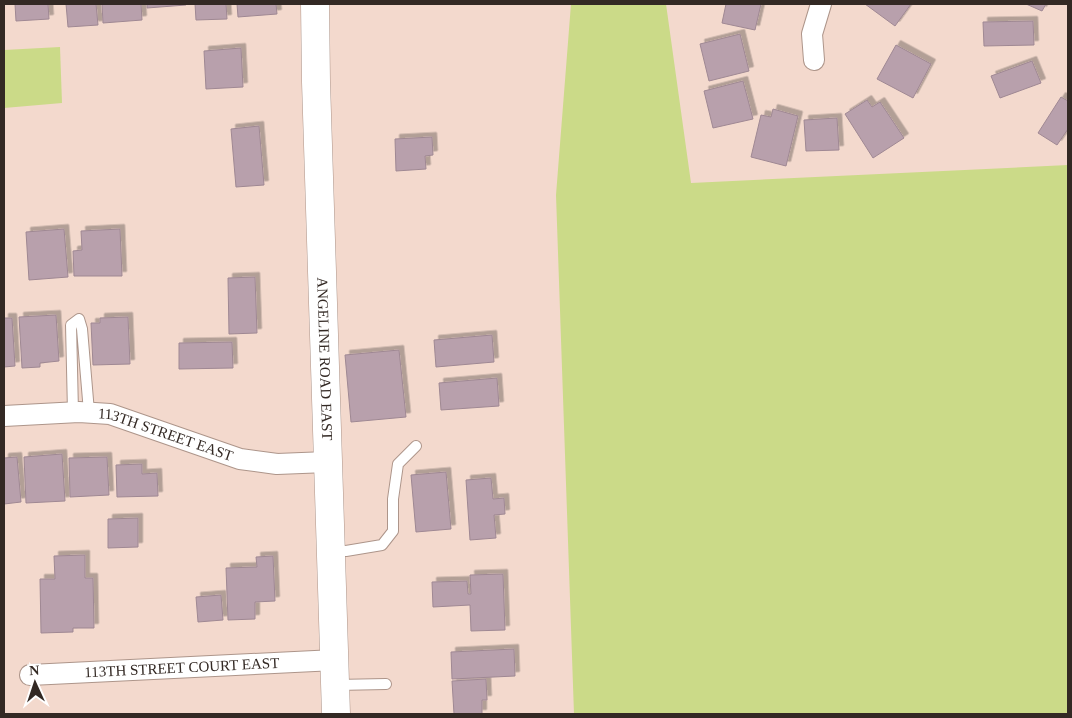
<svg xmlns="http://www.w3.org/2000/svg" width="1072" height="718" font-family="Georgia,serif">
<defs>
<filter id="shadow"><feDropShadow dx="4.5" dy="-4.5" stdDeviation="0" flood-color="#0004"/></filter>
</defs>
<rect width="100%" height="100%" fill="#f3d9cd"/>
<g fill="#cbda88">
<polygon points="571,4 666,4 691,183 1068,165 1068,714 574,714 556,195"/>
<polygon points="60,47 62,103 4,108 4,50"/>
</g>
<g fill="#b8a0ac" stroke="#9f8893" filter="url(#shadow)">
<polygon points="15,4 48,4 49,19 16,21"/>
<polygon points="66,4 96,4 98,25 68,27"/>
<polygon points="102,4 141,4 142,20 103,23"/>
<polygon points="147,4 186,4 186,5 147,8"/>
<polygon points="195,4 226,4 227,19 196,20"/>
<polygon points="237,4 276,4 277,14 238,17"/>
<polygon points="726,4 761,4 755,30 722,23"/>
<polygon points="865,4 911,4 895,26"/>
<polygon points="1026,4 1046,4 1042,11"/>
<polygon points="1033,21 1034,45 984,46 983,22"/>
<polygon points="740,34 749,71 709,81 700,44"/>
<polygon points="896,45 931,64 913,98 877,79"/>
<polygon points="241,48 243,87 206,89 204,51"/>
<polygon points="1032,61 1041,83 1000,98 991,76"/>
<polygon points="743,81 753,119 713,128 704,91"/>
<polygon points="1061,97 1068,101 1068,129 1057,145 1038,133"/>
<polygon points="867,100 872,107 880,102 904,138 873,158 845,114"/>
<polygon points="773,109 798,116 786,166 751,157 761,115 771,117"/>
<polygon points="837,118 839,150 806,151 804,120"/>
<polygon points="259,126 264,185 236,187 231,129"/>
<polygon points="432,137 433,155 425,156 426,169 396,171 395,139"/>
<polygon points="64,229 68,277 29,280 26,232"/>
<polygon points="120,229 122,276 74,276 73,251 82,250 81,231"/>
<polygon points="255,277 257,333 229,334 228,278"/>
<polygon points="56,315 59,361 40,363 40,367 22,368 19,317"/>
<polygon points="128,317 130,364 93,365 91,323 100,323 100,318"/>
<polygon points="4,318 12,318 15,366 4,367"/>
<polygon points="492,335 494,362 436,367 434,340"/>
<polygon points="232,342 233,368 179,369 179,343"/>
<polygon points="399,350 406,417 351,422 345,355"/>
<polygon points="497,378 499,406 441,410 439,383"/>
<polygon points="62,454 65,501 26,503 24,457"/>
<polygon points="17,457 21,502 4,504 4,458"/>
<polygon points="107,457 109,495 70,497 69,458"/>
<polygon points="142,464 142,474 157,473 158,496 117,497 116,465"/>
<polygon points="446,472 451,529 416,532 411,475"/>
<polygon points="491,478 493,499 504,498 505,514 494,515 496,538 470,540 466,480"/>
<polygon points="138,518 138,547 108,548 108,519"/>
<polygon points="85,555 85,578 93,578 94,628 73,628 73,632 41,633 40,579 55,579 54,556"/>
<polygon points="273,556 275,601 255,602 255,619 228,620 226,568 257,567 256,557"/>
<polygon points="503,574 505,630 471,631 470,605 433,607 432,582 467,581 468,594 471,594 470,575"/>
<polygon points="221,595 223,620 198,622 196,597"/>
<polygon points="514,649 515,676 452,679 451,652"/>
<polygon points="486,679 487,700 482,700 482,714 454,714 452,681"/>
</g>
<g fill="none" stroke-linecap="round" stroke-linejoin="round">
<defs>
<g id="lane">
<polyline points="73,412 71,325 79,319 82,329 89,412"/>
<polyline points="332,550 346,551 382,545 393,531 393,499 398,464 416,446"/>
<polyline points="336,685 386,684"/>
</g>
<g id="street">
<polyline points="814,60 812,34 821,4"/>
<path id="s1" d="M4,416L79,412L110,414L240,459L277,464L327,462"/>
<path id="s2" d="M30,675L335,660"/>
</g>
<g id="secondary">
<path id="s3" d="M315,4L316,82L336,714"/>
</g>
</defs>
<use href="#lane" stroke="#ad958a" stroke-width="12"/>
<use href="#street" stroke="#ad958a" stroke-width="22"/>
<use href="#secondary" stroke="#ad958a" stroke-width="29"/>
<use href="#lane" stroke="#fff" stroke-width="10"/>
<use href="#street" stroke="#fff" stroke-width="20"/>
<use href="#secondary" stroke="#fff" stroke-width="28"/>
</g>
<g text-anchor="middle" stroke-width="4" stroke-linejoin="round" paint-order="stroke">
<g font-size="15" fill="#332924" stroke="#fff">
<text dy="5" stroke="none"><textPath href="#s3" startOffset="355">ANGELINE ROAD EAST</textPath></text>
<text dy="5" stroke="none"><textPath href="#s1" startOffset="165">113TH STREET EAST</textPath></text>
<text dy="5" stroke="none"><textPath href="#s2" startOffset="152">113TH STREET COURT EAST</textPath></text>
</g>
</g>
<rect width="1072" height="718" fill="none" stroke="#332924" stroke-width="10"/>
<g transform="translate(35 683) rotate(357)" stroke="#ffffff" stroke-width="4" paint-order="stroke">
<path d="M0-4L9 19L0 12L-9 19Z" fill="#332924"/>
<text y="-8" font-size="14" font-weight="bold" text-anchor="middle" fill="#332924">N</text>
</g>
</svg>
